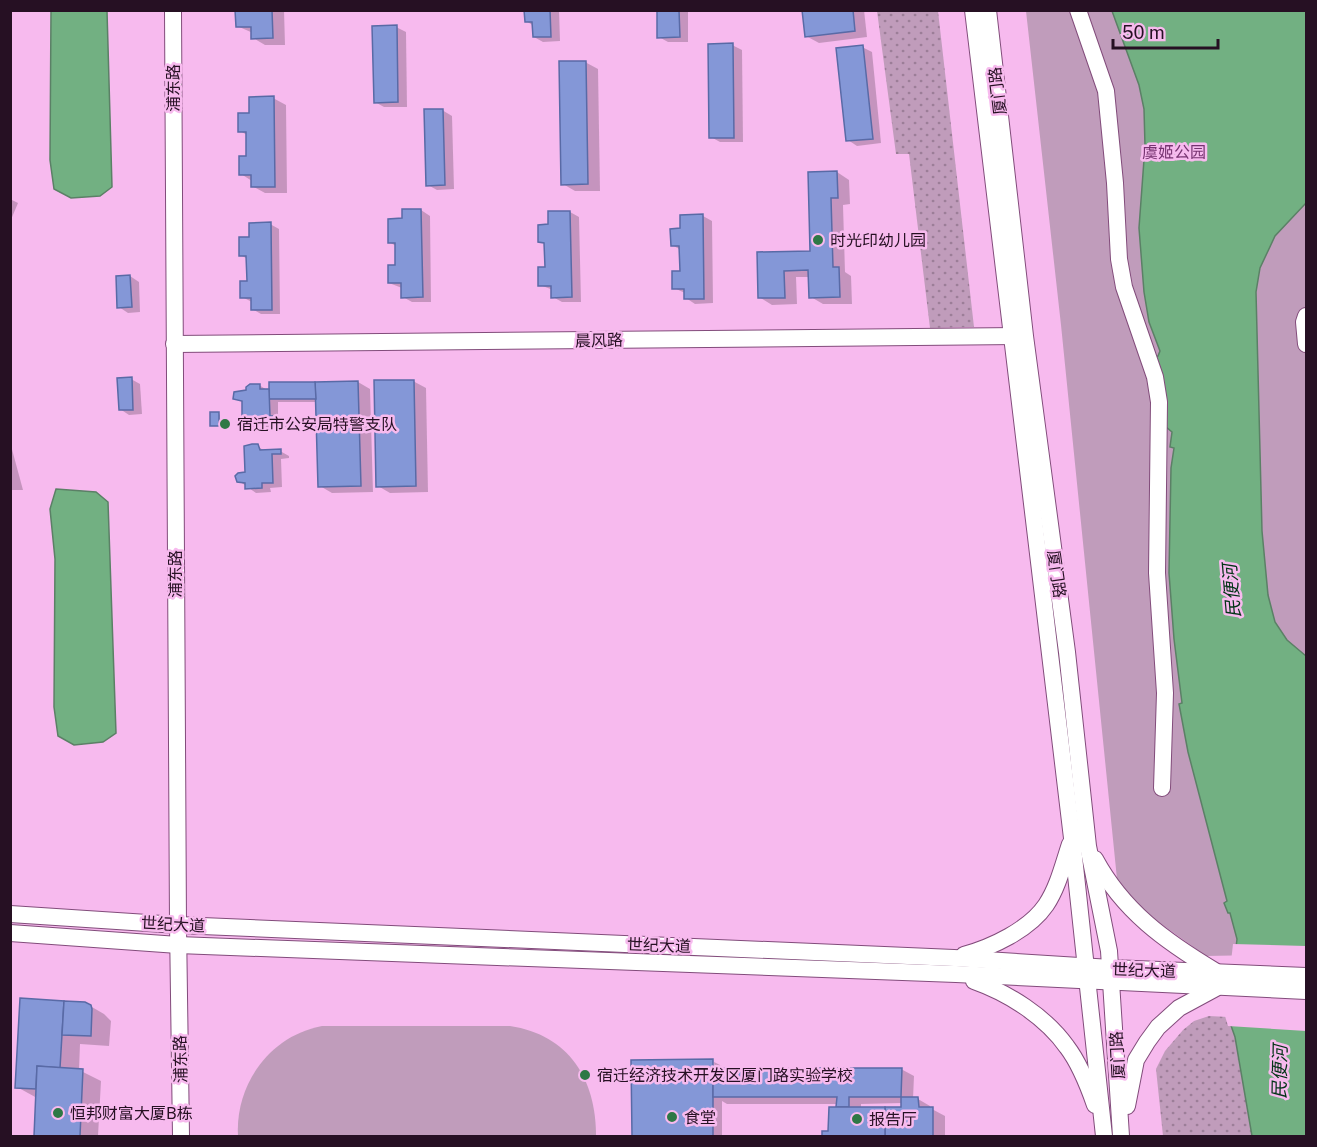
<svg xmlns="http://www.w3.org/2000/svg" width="1317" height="1147" font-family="'Public Sans','Noto Sans SC',sans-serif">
<defs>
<pattern id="grass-dots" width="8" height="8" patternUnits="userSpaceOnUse" patternTransform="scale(1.5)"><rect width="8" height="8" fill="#c09cbb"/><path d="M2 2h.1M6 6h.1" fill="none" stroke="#9c7e98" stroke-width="1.8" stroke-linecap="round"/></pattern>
</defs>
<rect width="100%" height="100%" fill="#f7baee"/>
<g fill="url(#grass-dots)">
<polygon points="877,11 938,11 974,327 930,328 909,154 896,154"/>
<polygon points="1209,1016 1228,1017 1235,1037 1252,1136 1163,1136 1156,1069 1165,1051 1183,1030 1194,1021"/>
</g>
<g fill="#c09cbb">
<polygon points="1026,11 1306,11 1306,954 1206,956 1143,911 1117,879 1061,325"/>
<path d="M322,1026H510C569,1035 596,1079 596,1136H238C235,1085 269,1036 322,1026Z"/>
</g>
<g fill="#72b082" stroke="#5b8066" stroke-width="1.5">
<polygon points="51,11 107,11 112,187 100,196 71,198 54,189 50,160"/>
<polygon points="1112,11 1306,11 1306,203 1275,236 1260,268 1256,292 1262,531 1268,595 1275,622 1287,640 1306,656 1306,1136 1252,1136 1235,1037 1228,1017 1237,939 1230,913 1228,913 1224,903 1227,901 1188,752 1179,704 1182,703 1174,639 1169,573 1171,468 1174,448 1170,447 1172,432 1165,426 1154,357 1158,356 1160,351 1149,322 1144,292 1139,228 1145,146 1144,109 1139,85"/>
<polygon points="56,489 96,492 108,502 116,733 103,742 74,745 58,736 54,707 55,559 50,509"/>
</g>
<polygon fill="#f7baee" points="1233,944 1306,946 1306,1031 1228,1026 1225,1016"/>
<g fill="#0003" fill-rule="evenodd">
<polygon points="237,10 284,10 285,45 265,45 253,38 253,33 237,26"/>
<polygon points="526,10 559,10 560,41 543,42 534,37 534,26 526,21"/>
<polygon points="659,10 688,10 688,42 668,42 659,37"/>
<polygon points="803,10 864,10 867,37 819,43 806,36"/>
<polygon points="396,27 406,32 407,107 384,107 375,102"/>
<polygon points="732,45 742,50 743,142 720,142 711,137"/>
<polygon points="862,47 872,52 881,143 857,146 848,140"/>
<polygon points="585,62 598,69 600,191 575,191 563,184"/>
<polygon points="273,98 286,105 287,193 265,193 252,186 252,181 241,174 248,158 247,135 240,131 251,114"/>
<polygon points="442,110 452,116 454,189 437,190 428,185"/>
<polygon points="837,172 849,180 850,204 843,205 845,272 851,276 852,304 823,304 811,297 810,277 796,277 797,304 772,305 759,297 758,254 811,252"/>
<polygon points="10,199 18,203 10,222"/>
<polygon points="421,210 430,216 431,302 412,302 403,297 402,288 389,283 397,266 396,246 389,242"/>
<polygon points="570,212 579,217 581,302 562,302 553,297 553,290 540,285 546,269 546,244 540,241 550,226"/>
<polygon points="703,216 712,221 713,303 695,304 686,298 685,293 674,288 681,273 681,250 672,245 682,230"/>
<polygon points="270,224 279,229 280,314 261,314 252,309 252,302 242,297 248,282 248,259 240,255 251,239"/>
<polygon points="130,276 139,282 140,312 128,313 119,307"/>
<polygon points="131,379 140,384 142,414 129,415 120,409"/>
<polygon points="413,381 426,388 428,492 390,493 378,486"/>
<polygon points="358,382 370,389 373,492 332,493 320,486 317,402 278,402 278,418 287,423 287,427 266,427 263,432 253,432 244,427 244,403 235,398 259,385 267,390"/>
<polygon points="218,413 220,415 220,426 214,426 211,425"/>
<polygon points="10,442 23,490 10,490"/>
<polygon points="255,445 265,451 280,451 289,456 289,458 281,459 282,487 270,488 271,492 256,493 239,481 247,474"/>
<polygon points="22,999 85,1003 104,1014 111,1021 109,1046 80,1044 79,1070 101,1081 98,1136 36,1136 37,1098 17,1087"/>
<path d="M633,1061L711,1069H715L714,1062L722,1066V1069H901L914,1076L913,1099H918L930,1106V1108L945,1116V1136H824V1132H830L838,1104H727L722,1101V1136H633ZM903,1103V1109H861V1104Z"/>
</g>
<g fill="#8497d7" stroke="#596aa6" stroke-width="1.5">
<polygon points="235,10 272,10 273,38 251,39 251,27 236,27"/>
<polygon points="524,10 550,10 551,37 533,37 532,22 525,22"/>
<polygon points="657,10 679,10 680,37 657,38"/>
<polygon points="802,10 853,10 855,31 805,37"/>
<polygon points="397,25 398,102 374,103 372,26"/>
<polygon points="733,43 734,138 709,138 708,44"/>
<polygon points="863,45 873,139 846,141 836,48"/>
<polygon points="559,61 586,61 588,184 561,185"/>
<polygon points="274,96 275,187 251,187 251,175 239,175 239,156 246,156 246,132 238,132 238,113 249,113 249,97"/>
<polygon points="424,109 443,109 445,185 426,186"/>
<polygon points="837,171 838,198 831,198 833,267 839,267 840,297 809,298 808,270 784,271 785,298 758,298 757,252 810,251 808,172"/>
<polygon points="402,209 421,209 423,297 401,298 401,283 388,283 388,265 395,265 395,243 388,243 388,219 402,218"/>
<polygon points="548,211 570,211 572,297 551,298 551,286 538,286 538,267 545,267 544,243 538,242 538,225 548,224"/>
<polygon points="703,214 704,299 684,299 684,289 672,289 672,271 680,271 679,246 671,246 670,229 680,228 680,215"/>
<polygon points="271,222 272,310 251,310 251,298 240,298 240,281 247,281 246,256 239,256 239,237 249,237 249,223"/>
<polygon points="130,275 132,307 117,308 116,276"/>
<polygon points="132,377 133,410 119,410 117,378"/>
<polygon points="374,380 414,380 416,486 376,487"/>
<polygon points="358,381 361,486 318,487 315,382"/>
<polygon points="269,382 315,382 316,399 269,399"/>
<polygon points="250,384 260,384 260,389 269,389 270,416 278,416 279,422 257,422 254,427 242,427 242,401 233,399 234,392 246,390 246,387"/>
<rect x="210" y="412" width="9" height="14"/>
<polygon points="252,444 258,444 260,450 281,449 281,454 272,454 273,483 262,483 262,488 245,489 245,483 237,482 235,476 238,473 245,472 244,446"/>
<polygon points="20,998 64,1001 60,1068 37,1066 36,1089 15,1088"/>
<polygon points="64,1001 85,1002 91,1005 92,1009 91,1036 62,1035"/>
<polygon points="713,1059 713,1136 632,1136 631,1060"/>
<polygon points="37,1066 83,1069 80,1136 34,1136"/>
<polygon points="713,1068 902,1068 901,1097 849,1097 849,1107 836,1107 837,1097 713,1097"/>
<polygon points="901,1097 918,1097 919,1107 933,1107 933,1136 885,1136 885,1107 901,1107"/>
<polygon points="829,1107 885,1107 885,1136 822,1136 822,1131 828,1131"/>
</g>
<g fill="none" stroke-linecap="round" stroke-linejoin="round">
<defs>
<g id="minor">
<polyline points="173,10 178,925 181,1136"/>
<polyline points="973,10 1072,838 1104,1136"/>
<polyline points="988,10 1025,336 1067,652 1088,846 1109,951 1121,1136"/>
<polyline points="1078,10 1106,91 1115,183 1119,259 1124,287 1155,377 1159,402 1157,573 1165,693 1162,788"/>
<polyline points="1306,316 1304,322 1306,344"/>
<polyline points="174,344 1022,336"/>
<path d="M1095,859C1123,911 1165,941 1215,971"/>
<polyline points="10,914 178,925 954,958 1111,968 1306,976"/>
<polyline points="10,933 178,945 956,974 1306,991"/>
<path d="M964,955C992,947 1029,930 1046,905C1058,887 1063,865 1070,844"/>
<path d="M974,981C1008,993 1045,1016 1067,1047C1080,1064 1088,1085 1095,1105"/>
<polyline points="1127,1106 1136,1060 1147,1042 1158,1027 1179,1008 1216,988"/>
</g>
</defs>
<use href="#minor" stroke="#824c7b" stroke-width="18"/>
<use href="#minor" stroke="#fff" stroke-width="16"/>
</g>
<g fill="#2e7845" stroke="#f7baee" stroke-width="2">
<circle cx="818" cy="240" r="6"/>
<circle cx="225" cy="424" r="6"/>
<circle cx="585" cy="1075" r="6"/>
<circle cx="58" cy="1113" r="6"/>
<circle cx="672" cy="1117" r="6"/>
<circle cx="857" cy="1119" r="6"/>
</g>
<g text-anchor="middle" stroke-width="5" stroke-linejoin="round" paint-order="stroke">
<g font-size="16" fill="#261023" stroke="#f7baee">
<text transform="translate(173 88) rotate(-90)" y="6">浦东路</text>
<text transform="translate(997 91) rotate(-97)" y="6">厦门路</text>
<text transform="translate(599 340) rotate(-1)" y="6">晨风路</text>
<text transform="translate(175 574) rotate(-90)" y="6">浦东路</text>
<text transform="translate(1057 574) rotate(82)" y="6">厦门路</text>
<text transform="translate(173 924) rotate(3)" y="6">世纪大道</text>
<text transform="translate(659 945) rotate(2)" y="6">世纪大道</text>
<text transform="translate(1144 970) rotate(2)" y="6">世纪大道</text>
<text transform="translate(1117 1055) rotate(-93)" y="6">厦门路</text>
<text transform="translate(180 1059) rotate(-91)" y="6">浦东路</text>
</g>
<g font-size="16" fill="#763370" stroke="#f7baee">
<text x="1174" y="158">虞姬公园</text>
</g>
<g font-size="16" fill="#261023" stroke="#f7baee" text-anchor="start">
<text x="830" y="246">时光印幼儿园</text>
<text x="237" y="430">宿迁市公安局特警支队</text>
<text x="597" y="1081">宿迁经济技术开发区厦门路实验学校</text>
<text x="70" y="1119">恒邦财富大厦B栋</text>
<text x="684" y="1123">食堂</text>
<text x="869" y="1125">报告厅</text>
</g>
<g font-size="18" font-style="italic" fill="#023416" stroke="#f7baee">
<text transform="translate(1232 591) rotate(-95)" y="6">民便河</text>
<text transform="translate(1280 1072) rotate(-89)" y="6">民便河</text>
</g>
</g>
<rect width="1317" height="1147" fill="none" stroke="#261023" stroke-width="24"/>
<path d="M1113 39v9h105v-9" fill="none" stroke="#261023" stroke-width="3"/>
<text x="1122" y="39" font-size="18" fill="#261023" stroke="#f7baee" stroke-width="4.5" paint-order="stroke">50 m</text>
</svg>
